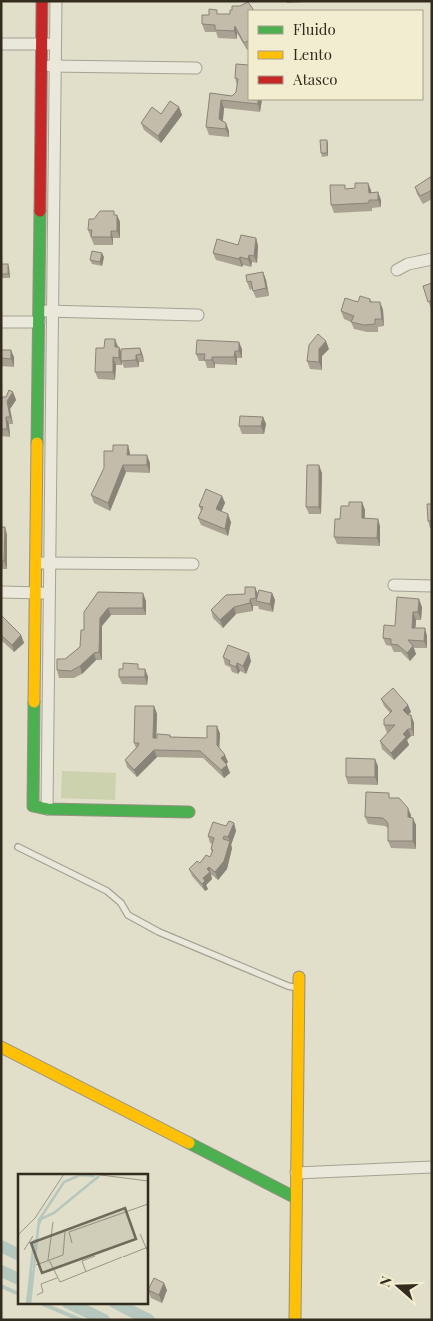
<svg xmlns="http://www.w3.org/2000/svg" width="433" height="1321" font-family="'Playfair Display',serif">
<rect width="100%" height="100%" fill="#e1deca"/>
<polygon fill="#ccd2ad" points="62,771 116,773 115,800 61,798"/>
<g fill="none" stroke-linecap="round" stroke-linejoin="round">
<g stroke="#b6c7be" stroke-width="4">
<polyline points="1,1286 19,1294"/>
<polyline points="38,1302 81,1320"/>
</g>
<g stroke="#b6c7be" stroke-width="12">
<polyline points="1,1246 19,1255"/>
<polyline points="1,1271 19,1279"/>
<polyline points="67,1302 104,1320"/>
<polyline points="114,1302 149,1320"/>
</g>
<defs>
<polyline id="lane" points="18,847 107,891 121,903 128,915 159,932 288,986 298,988"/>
<g id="street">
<polyline points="1,44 49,44"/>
<polyline points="50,66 196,68"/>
<polyline points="397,270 408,264 432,259"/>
<polyline points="46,311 198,315"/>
<polyline points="1,322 39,322"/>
<polyline points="42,563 193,564"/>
<polyline points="394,585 432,586"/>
<polyline points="1,592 42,593"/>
<polyline points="47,809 56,1"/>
<polyline points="296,1173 432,1167"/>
</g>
<g id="fast">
<polyline points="37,443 40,211"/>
<polyline points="34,702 33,806 47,809 189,812"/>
<polyline points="189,1143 296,1198"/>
</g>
<g id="slow">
<polyline points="34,702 37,443"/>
<polyline points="1,1047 189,1143"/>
<polyline points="295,1320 299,977"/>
</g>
<polyline id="jam" points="40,211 42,1"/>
</defs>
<use href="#lane" stroke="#a6a294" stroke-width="8"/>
<use href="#street" stroke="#a6a294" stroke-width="13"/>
<use href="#fast" stroke="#959184" stroke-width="13"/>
<use href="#slow" stroke="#959184" stroke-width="13"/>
<use href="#jam" stroke="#959184" stroke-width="13"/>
<use href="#lane" stroke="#eae7db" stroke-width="5.5"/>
<use href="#street" stroke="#eae7db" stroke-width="11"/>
<use href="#fast" stroke="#4caf50" stroke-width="11"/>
<use href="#slow" stroke="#ffc107" stroke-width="11"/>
<use href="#jam" stroke="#c62828" stroke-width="11"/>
</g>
<g fill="#a9a293">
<polygon points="287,1 303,1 303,2 287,3"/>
<polygon points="253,9 254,11 249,11 249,49 247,50 237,33 237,39 218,38 216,32 205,32 202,24 209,15 219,14 230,14"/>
<polygon points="249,65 249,99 262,99 260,112 224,108 223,121 229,131 229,137 209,135 206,127 210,93 232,96 236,92 237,85 235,78"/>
<polygon points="179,107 182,115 161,143 144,130 141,123 161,114"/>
<polygon points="328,144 328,156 322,157 321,153"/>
<polygon points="432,176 432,199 423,204 417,194 415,187"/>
<polygon points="368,183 371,192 381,200 381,207 372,208 372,211 334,213 331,205 346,189 355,188"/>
<polygon points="115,215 117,215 120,222 120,238 113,238 113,245 94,245 88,230 94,219"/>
<polygon points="256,238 258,246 257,263 252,262 251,267 243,265 242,267 216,260 213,253"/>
<polygon points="104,257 102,266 92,264 90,260"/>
<polygon points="1,264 9,267 10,278 1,278"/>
<polygon points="263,272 266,280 269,296 256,298 252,289 250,290 247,282"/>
<polygon points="432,283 432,309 431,309 423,286"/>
<polygon points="370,299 372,302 380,302 383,310 384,326 378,327 378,332 367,332 354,329 351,322 344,319 341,311 358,302"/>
<polygon points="1,338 2,350 14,357 14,367 1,366"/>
<polygon points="118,347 121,352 140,348 143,356 144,362 139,362 139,367 124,368 122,362 122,365 116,365 115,380 98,379 95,372"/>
<polygon points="242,349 242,358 237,358 237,365 215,364 215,368 207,368 205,361 199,361 196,354"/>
<polygon points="329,349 322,356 322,370 310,369 307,361"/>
<polygon points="13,392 16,400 10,409 13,424 9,424 10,437 1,436 1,404 6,397"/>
<polygon points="263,417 266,424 264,434 242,434 239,426"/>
<polygon points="130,453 130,455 150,463 150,473 126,472 110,511 94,503 91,495"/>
<polygon points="322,473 321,514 309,514 306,507"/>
<polygon points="222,496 225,503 221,511 231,522 228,536 201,525 198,518 201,511 199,506"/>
<polygon points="362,502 365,510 365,518 380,526 380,546 337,544 334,537 340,519 349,506"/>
<polygon points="432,504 432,528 430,528 428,521"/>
<polygon points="1,527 5,527 7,535 7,569 1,569"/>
<polygon points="255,587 258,594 272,593 275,600 273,612 259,609 258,606 253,606 253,611 236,614 223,628 213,618 211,610 245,594"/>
<polygon points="397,597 422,607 421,620 416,620 415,628 427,636 427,648 414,648 416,654 410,661 401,652 394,652 391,646 386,645 383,638 395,626"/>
<polygon points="146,601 146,615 111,615 102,626 102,660 96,660 82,674 74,678 59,678 57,670 65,659 80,647 84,630 84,612"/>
<polygon points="1,615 21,635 24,643 14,652 1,640"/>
<polygon points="223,657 251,661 246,674 240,671 238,674 232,672 230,667 225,665"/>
<polygon points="140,669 145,669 148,677 147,685 122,684 119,677"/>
<polygon points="381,699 408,705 411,712 408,715 411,715 414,723 414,736 411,736 407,740 409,745 394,760 382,749 380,741 388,733 387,733 384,725 390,713 384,706"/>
<polygon points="154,706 157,714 156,738 170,735 171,737 207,738 217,726 220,734 219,748 228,762 226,764 230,773 224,778 203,758 157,757 137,777 127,767 125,760 136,748 134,743"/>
<polygon points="378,766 378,785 348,784 346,777"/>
<polygon points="391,798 411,815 411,818 416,825 416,849 391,848 388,841 388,828 385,826 368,824 365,817"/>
<polygon points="234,823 236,831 231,845 232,848 227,869 218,880 212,875 211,875 212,879 206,885 208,889 205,891 192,876 189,869 210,857 212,853 211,849 212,844 210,843 208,836 226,826"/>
<polygon points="148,1290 167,1290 162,1303 151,1298"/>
</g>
<g fill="#898478">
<polygon points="235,26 237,33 237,39 234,31"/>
<polygon points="258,99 262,99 260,112 258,104"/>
<polygon points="221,100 224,108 222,127 219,119"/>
<polygon points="179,107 182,115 161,143 158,136"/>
<polygon points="226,123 229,131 229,137 226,129"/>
<polygon points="327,140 328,144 328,156 327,153"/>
<polygon points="368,183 371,190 372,200 369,193"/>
<polygon points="378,192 381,200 381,207 378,200"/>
<polygon points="117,215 120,222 120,238 117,231"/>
<polygon points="111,231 113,238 113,245 111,237"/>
<polygon points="256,238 258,246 257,263 254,256"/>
<polygon points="102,253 104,257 102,266 100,262"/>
<polygon points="249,255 252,262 251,267 248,259"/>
<polygon points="240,257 243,265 242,267 239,259"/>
<polygon points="8,264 9,267 10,278 8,274"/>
<polygon points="263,272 266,280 269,296 266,288"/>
<polygon points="380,302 383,310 384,326 382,319"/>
<polygon points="115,339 118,347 115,347"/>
<polygon points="326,341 329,349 322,356 322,370 319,362 319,349"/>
<polygon points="239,342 242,349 242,358 239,351"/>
<polygon points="119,347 122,355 122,365 119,358"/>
<polygon points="140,348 143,356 144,362 141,354"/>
<polygon points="11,350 14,357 14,367 11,359"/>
<polygon points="235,351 237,358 237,365 234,357"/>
<polygon points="136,355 139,362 139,367 136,360"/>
<polygon points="113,357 116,365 115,380 113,372"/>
<polygon points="212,357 215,364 215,368 212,360"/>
<polygon points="13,392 16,400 10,409 13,424 10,417 7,401"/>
<polygon points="6,417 9,424 10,437 7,429"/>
<polygon points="263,417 266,424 264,434 261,426"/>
<polygon points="128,445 130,453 130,462 127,455"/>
<polygon points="147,455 150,463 150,473 147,465"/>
<polygon points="123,465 126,472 110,511 108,503"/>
<polygon points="319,465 322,473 321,514 319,507"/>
<polygon points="222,496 225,503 219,517 216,509"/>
<polygon points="362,502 365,510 364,526 362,518"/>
<polygon points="228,514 231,522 228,536 225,529"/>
<polygon points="378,519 380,526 380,546 377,538"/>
<polygon points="5,527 7,535 7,569 4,561"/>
<polygon points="255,587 258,595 257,601 256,598"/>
<polygon points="143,593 146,601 146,615 143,608"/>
<polygon points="272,593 275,600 273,612 270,604"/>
<polygon points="250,599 253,606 253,611 250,603"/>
<polygon points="419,599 422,607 421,620 418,612"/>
<polygon points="234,607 236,614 223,628 220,620"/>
<polygon points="108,608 111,615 102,626 102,660 99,652 100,618"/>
<polygon points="413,612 416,620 415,635 412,628"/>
<polygon points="425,628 427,636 427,648 424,641"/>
<polygon points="21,635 24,643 14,652 12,645"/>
<polygon points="413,646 416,654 410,661 407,653"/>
<polygon points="94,653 96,660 82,674 80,666"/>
<polygon points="249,653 251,661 246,674 243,666"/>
<polygon points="237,663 240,671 238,674 236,667"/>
<polygon points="145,669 148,677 147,685 145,677"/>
<polygon points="408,705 411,712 406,717 403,710"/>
<polygon points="154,706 157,714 156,746 153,738"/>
<polygon points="411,715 414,723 414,736 412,729"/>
<polygon points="217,726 220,734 219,753 217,745"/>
<polygon points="408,729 411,736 407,740 409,745 394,760 391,753 403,734"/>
<polygon points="154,750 157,757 137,777 134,770"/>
<polygon points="225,755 228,762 224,766 221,758"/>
<polygon points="375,759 378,766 378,785 375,777"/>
<polygon points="227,765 230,773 224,778 221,770"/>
<polygon points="408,808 411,815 411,825 408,817"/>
<polygon points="413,818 416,825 416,849 413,841"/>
<polygon points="234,823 236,831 231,845 228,837"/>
<polygon points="230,841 232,848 227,869 218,880 215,872"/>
<polygon points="209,867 212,879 206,885 208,889 205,891 202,884 203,878 207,869"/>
<polygon points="164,1283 167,1290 162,1303 159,1295"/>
</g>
<g fill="#c4bcab" stroke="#898478">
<polygon points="248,2 253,9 252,11 249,11 249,40 244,43 235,26 234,31 215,30 215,25 202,24 202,15 209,15 209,9 217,10 217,14 230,14 230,10 232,10 232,6 240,6"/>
<polygon points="236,64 249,65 249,99 258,99 258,104 221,100 219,119 226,123 226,129 206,127 210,93 232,96 236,92 238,79 235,78"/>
<polygon points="170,101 179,107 158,136 141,123 152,107 161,114"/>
<polygon points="320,140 327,140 327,153 321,153"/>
<polygon points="432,176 432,190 420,196 415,187"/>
<polygon points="355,183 368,183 369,193 378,192 378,200 369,200 369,203 331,205 330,185 345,185 345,189 355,188"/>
<polygon points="100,211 114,211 114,215 117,215 117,231 111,231 111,237 91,237 92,230 88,230 89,219 94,219"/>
<polygon points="241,235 256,238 254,256 249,255 248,259 240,257 239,259 213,253 217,239 238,245"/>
<polygon points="92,251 102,253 100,262 90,260"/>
<rect x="1" y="264" width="7" height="10"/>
<polygon points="263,272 266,288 253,291 251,281 247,282 246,275"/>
<polygon points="432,283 432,300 428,302 423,286"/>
<polygon points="360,296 370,299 370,302 380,302 382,319 375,319 375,324 364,325 351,322 354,316 341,311 345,298 358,302"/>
<polygon points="318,334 326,341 319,349 319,362 307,361 309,345"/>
<polygon points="105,339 115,339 115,347 119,347 119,358 113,357 113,372 95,372 96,348 104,348"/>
<polygon points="197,340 239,342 239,351 235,351 234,357 212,357 212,360 204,360 205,354 196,354"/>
<polygon points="140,348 141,354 136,355 136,360 121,361 121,349"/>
<polygon points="1,350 11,350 11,359 1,358"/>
<polygon points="9,390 13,392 7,401 10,417 6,417 7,429 1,429 2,397 6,397"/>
<polygon points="240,416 263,417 261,426 239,426"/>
<polygon points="113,445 128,445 127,455 147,455 147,465 123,465 108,503 91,495 104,468 104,451 113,451"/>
<polygon points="307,465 319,465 319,507 306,507"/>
<polygon points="206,489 222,496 216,509 228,514 225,529 198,518 203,507 199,506"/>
<polygon points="349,502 362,502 362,518 378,519 377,538 334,537 335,519 340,519 341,506 349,506"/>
<polygon points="427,504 432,504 432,521 428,521"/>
<polygon points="1,527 5,527 4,561 1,561"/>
<polygon points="245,587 255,587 256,598 250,599 250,603 234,607 220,620 211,610 226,595 245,594"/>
<polygon points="259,590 272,593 270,604 256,601"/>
<polygon points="98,592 143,593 143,608 108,608 100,618 99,652 94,653 80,666 71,671 57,670 57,659 65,659 80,647 81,630 84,630 84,612"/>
<polygon points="397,597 419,599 418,612 413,612 412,628 425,628 424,641 408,640 413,646 407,653 398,645 391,644 391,639 383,638 384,625 395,626"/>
<polygon points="1,615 21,635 12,645 1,635"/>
<polygon points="228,645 249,653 243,666 237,663 236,667 229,664 230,661 223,657"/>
<polygon points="123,663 138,664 138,669 145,669 145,677 119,677 119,669 123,669"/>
<polygon points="393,688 408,705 403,710 408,715 411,715 412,729 408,729 403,734 406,737 391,753 380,741 395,725 384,725 384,719 392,711 381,699"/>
<polygon points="135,706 154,706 153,738 157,738 157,734 170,735 170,737 207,738 207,726 217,726 217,745 225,755 221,758 227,765 221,770 200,751 154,750 134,770 125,760 138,746 139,743 134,743"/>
<polygon points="346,758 375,759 375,777 346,777"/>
<polygon points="366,792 389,793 389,798 399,798 408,808 408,817 413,818 413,841 388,841 388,823 383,818 365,817"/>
<polygon points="229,821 234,823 228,837 224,836 223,839 230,841 224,861 215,872 209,867 207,869 210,872 203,878 205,881 202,884 189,869 197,861 200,863 206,855 210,857 213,850 211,849 214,838 208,836 213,822 226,826"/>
<polygon points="154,1278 164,1283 159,1295 148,1290"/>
</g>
<g transform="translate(18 1174)">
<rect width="130" height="130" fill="#e1deca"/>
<path fill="none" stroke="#b6c7be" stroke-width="2.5" d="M21,50L23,45L36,39L81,2M9,130L16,67L19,65M10,130L14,98M12,130L21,46L46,8L62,1L77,2"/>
<path fill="none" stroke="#9b9685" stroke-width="1" d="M75,0L130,7M122,60L130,78M0,61L17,44L46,0M54,69L51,58L130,30M6,76L15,62M45,81L47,58M105,83L130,73M30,86L35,48M31,86L42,108L104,83M18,91L45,81M68,98L64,87L77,82M19,121L25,118L23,110L39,104"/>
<path fill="#706a5a" fill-opacity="0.15" stroke="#706a5a" stroke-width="2.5" d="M107,34L118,65L24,99L13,69Z"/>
<rect width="130" height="130" fill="none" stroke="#332b1d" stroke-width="2.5"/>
</g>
<rect width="433" height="1321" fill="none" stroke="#332b1d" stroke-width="5"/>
<rect x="248" y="10" width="175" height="90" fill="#f2edd0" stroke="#a69f88"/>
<rect x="258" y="26" width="25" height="8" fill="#4caf50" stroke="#a69f88"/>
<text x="293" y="35" font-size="15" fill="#332b1d">Fluido</text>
<rect x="258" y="51" width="25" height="8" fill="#ffc107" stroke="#a69f88"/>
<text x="293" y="60" font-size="15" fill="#332b1d">Lento</text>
<rect x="258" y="76" width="25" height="8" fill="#c62828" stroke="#a69f88"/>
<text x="293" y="85" font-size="15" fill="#332b1d">Atasco</text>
<g transform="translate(398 1286) rotate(290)" stroke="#f2edd0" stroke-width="4" paint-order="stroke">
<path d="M0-4L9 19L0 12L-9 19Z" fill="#332b1d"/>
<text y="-8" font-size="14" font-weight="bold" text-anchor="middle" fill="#332b1d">N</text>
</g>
</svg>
